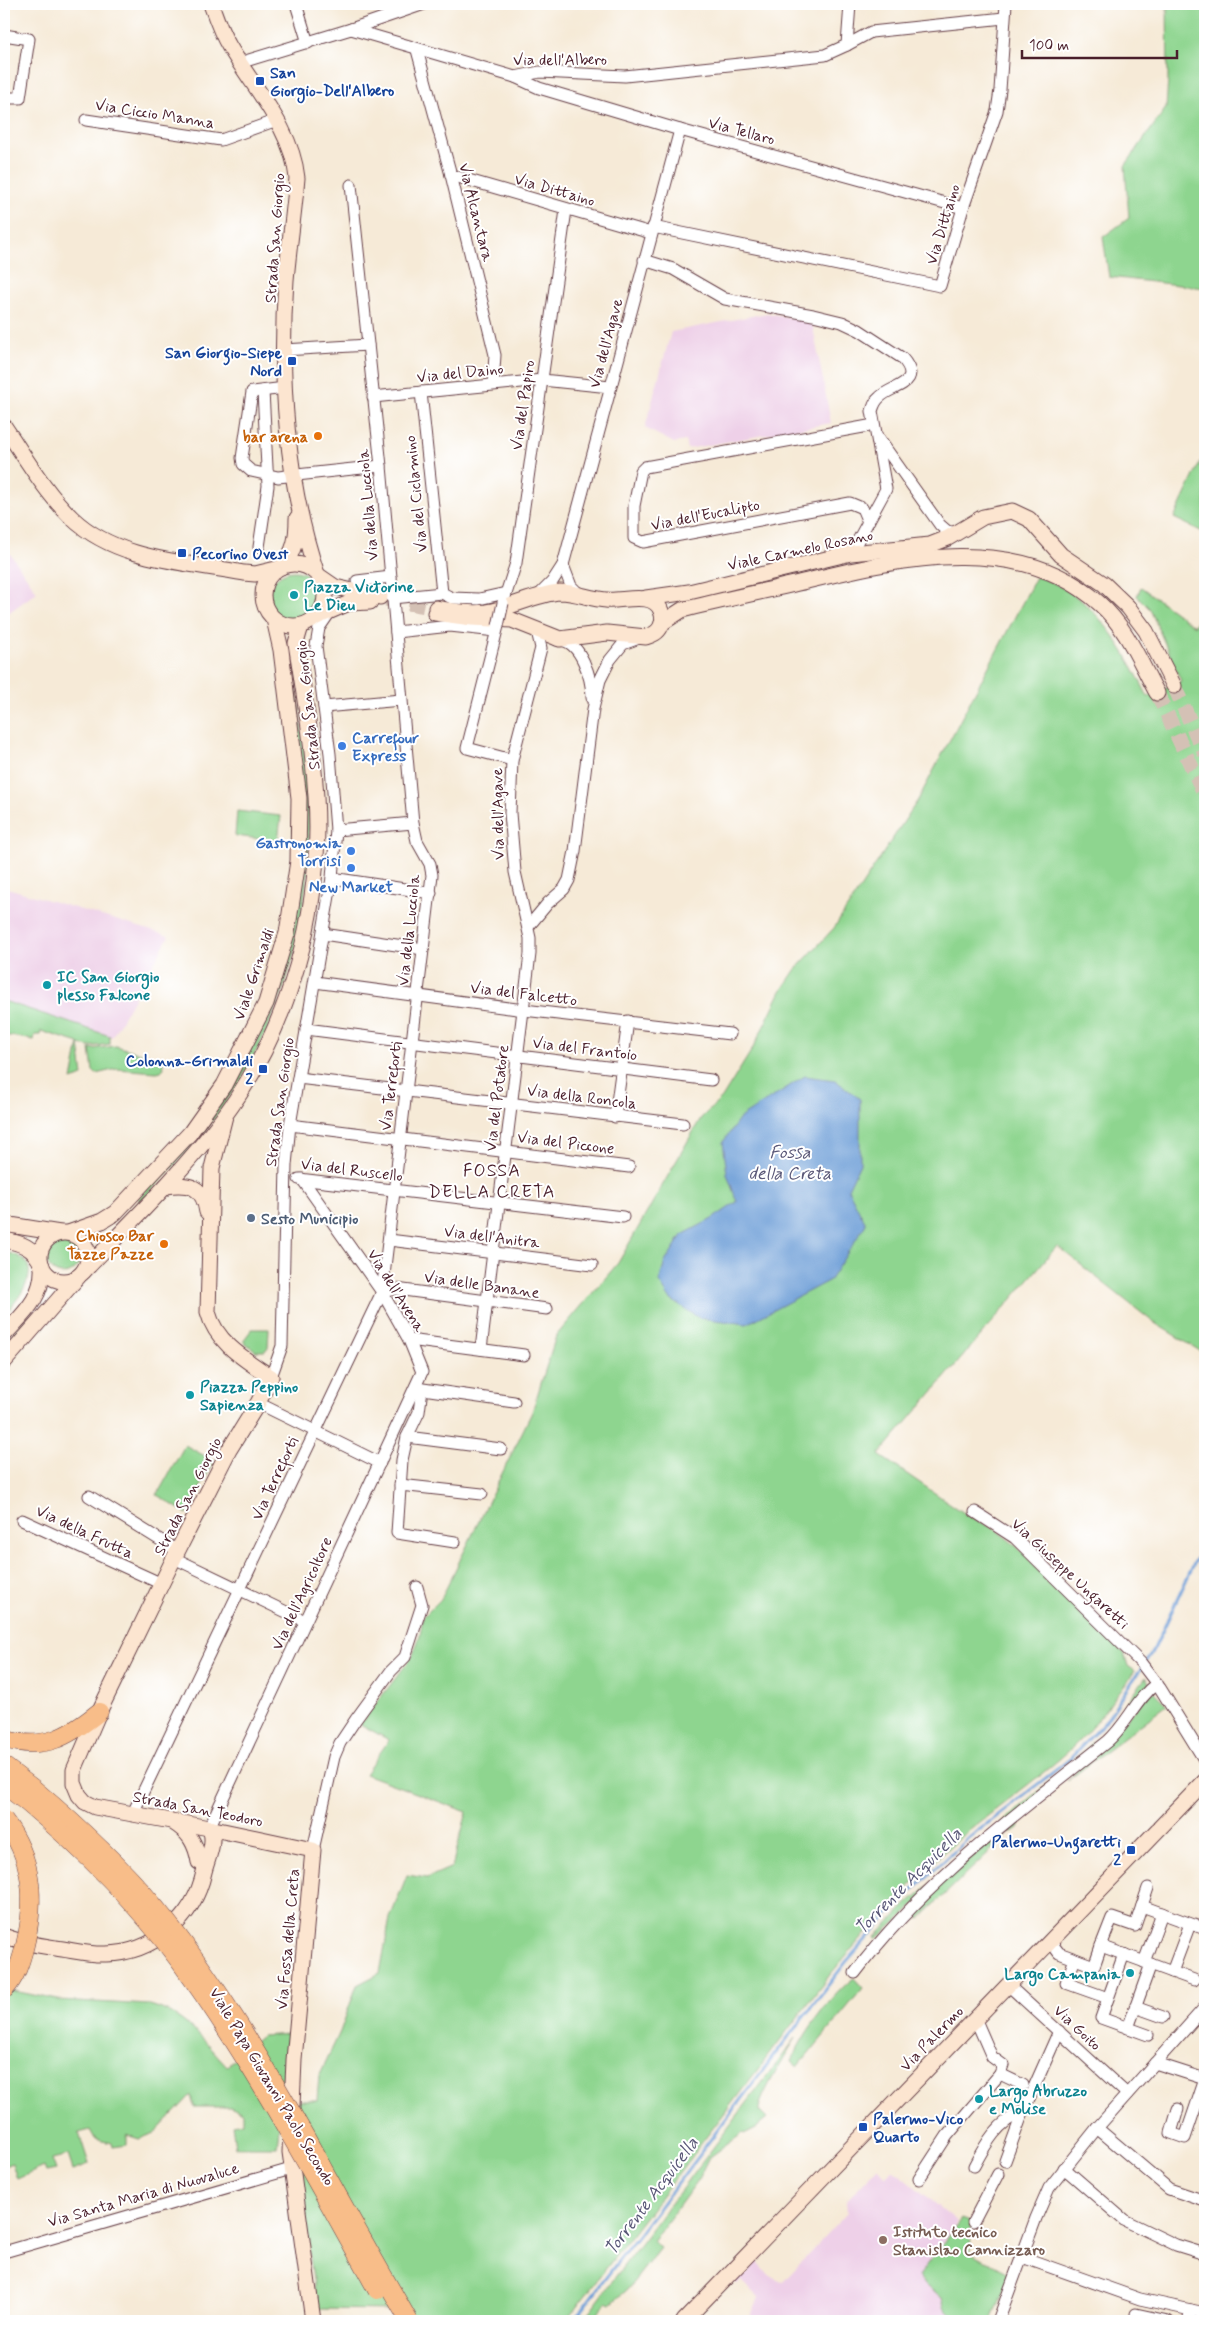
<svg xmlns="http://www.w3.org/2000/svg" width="1209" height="2325" font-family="Mynerve,sans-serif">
<rect width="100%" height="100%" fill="#fff"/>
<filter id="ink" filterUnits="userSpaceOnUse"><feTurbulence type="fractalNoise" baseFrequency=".02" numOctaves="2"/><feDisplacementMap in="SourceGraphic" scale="10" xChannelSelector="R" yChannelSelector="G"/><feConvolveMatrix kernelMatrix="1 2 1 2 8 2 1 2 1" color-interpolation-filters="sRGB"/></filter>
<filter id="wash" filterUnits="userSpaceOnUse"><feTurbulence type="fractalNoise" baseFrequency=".0096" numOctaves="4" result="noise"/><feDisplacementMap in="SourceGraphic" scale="20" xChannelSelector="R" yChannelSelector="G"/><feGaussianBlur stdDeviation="1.12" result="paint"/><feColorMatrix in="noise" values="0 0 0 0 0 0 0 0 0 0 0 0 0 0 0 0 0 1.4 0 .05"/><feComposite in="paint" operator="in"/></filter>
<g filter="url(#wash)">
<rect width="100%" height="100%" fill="#f6ead7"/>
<g fill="#eed0e8">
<polygon points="767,313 812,322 831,423 687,449 685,441 674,443 645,428 671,332"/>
<polygon points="4,545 37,592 4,616"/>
<polygon points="4,887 169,936 112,1037 4,1001"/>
<polygon points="878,2167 886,2176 893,2169 958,2222 918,2277 942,2298 944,2307 957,2318 965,2321 748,2321 759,2298 741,2281 737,2284 732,2280 739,2273 745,2275 751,2270 749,2263 753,2258 776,2281 783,2282 847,2213 846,2201"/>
</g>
<g fill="#8ed58f" stroke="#6c7a5d">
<polygon points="1167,4 1205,4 1205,288 1109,277 1103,237 1129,218 1125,166 1166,108 1168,79"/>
<polygon points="1205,452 1205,533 1174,518"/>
<circle cx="294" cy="596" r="25"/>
<path d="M1036,577C1093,592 1124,648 1148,697L1181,681L1150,609L1137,596L1141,587L1194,626L1205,599V1354L1153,1322L1057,1246L879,1455L970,1517L995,1529L1015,1545L1124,1653L1128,1666L1135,1671C1115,1697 1096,1725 1072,1748C1036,1781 994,1809 957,1841C910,1883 869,1928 829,1976L566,2321H394L392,2310L317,2309L299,2173L297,2100H317L319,2076L340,2032L357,1985L380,1973L390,1918L407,1875L427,1878L452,1867L467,1812L365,1774L389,1740L360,1724L412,1657L420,1636L423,1617L441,1599L532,1412L556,1336L618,1263L701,1118L722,1098L753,1048L781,991L796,969L834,928L918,800Z"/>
<polygon points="290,646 310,789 309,866 297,943 284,987 266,1032 241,1080 201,1137 141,1201 138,1199 216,1107 296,918 288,647"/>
<polygon points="237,811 281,816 278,841 235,836"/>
<polygon points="4,1001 110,1036 110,1044 89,1047 79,1044 83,1076 72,1080 79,1043 41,1031 40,1035 35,1035 34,1040 4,1035"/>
<polygon points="116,1046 162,1059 164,1068 161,1071 157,1072 117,1069 96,1074 93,1071 90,1049"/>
<circle cx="63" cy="1257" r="17"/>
<path d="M4,1252C51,1260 21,1295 4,1316Z"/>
<polygon points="33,1311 37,1315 4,1354 4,1344"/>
<polygon points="252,1329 269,1329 268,1347 265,1351 256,1351 243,1341"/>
<polygon points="185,1445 214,1461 187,1514 157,1495"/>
<path d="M1146,1677L1149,1683L1114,1732L876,1939L875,1937L908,1903L1067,1767C1080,1756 1097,1735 1112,1730L1114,1726L1112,1722Z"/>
<polygon points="1153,1691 1167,1705 1067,1781"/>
<polygon points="1033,1805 1036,1806 1028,1812 1026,1811 1018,1828 1009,1834 1010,1824"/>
<polygon points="1003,1828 1006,1836 919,1919 915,1907"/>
<path d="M854,1978L863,1988L798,2067L792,2062C799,2038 833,1993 854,1978Z"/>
<path d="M4,1989L58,2000L150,2005C186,2015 203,2040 227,2066L262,2036L288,2034L277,2147H235L232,2124L243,2122V2113L230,2107H194L191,2095L155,2133L139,2139L127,2135V2145L113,2147L112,2143L95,2139L90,2130L79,2133L89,2164L73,2170L68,2155L52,2159L56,2170L46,2172L44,2167L17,2179L12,2163L4,2166Z"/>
<path d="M796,2038C788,2051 757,2101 759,2111L767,2119L756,2128L744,2134L743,2133L710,2157L699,2179L653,2241L660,2248L628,2289L611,2304L607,2302L592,2321H582Z"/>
<path d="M962,2219L970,2222L971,2253L1010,2274L992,2321C973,2321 958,2323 944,2307L942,2298L918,2277Z"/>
</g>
<polygon fill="#6d9ed7" stroke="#5c5e81" points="805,1076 835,1080 860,1099 860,1164 848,1189 866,1224 830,1280 747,1324 699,1318 670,1299 659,1282 665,1262 682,1235 712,1219 737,1202 727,1174 723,1142 741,1117"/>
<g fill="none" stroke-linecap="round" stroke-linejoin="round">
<polyline stroke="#6d9ed7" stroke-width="3" points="573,2321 773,2057 846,1962 877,1927 896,1905 969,1838 1070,1759 1108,1718 1154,1649 1205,1540"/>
</g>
</g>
<g filter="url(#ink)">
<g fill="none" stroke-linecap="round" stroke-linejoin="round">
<g stroke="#d4c1b5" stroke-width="15" stroke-dasharray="15 8" stroke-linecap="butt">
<polyline points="386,599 436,608"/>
<polyline points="1174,686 1205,754"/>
<polyline points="1157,693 1205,795"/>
</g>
<defs>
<g id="street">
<polyline points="296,4 308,43"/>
<polyline points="351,29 515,77 540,72 625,76 825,55 847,45 850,4"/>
<polyline points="4,35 29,39 20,98 4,98"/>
<polyline points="847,45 871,32 1004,18"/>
<polyline points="417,50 451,175 495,355 493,384"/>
<polyline points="239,63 351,29 424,4"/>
<polyline points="515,77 539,88 680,130 963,208"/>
<polyline points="86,120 221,140 277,120"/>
<polyline points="451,175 651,233"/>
<polyline points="653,227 940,286 963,208 997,111 1000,90 1006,4"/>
<path d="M644,260L673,269L725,299L813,315L842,322L859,330L902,358C925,384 892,385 880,397C875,401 874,405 872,411L886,489L851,553"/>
<polyline points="284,350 368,345"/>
<polyline points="285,388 252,392 242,458 243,464 251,471 278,477 381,466"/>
<polyline points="421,392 442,593"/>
<polyline points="373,397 542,380 610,387"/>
<polyline points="879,439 940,525 947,531 957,533"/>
<polyline points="868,522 862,508 850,503 643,542 634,538 634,506 641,471 645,467 874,425"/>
<polyline points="259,547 268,486 263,391"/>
<polyline points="563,565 571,586 580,595"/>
<polyline points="357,581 391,577"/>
<polyline points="538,596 552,582 563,565 680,130"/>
<polyline points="392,598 442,593 452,598 479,599 506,593"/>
<polyline points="503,603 516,563 566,210"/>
<polyline points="498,626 467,748 512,760"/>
<polyline points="396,632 450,626 496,631"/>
<path d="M557,640C581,638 592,680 592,698"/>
<polyline points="324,707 401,700"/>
<polyline points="336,830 413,823"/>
<polyline points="332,878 431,893"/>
<polyline points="528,927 548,903 564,889 569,880 575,851 593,709 600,680 610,660 623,644 639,638"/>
<polyline points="323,934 423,949"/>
<polyline points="315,982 524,1010 730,1034"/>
<polyline points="306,1029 711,1080"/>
<polyline points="298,1078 683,1124"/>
<polyline points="615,1117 628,1021"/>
<polyline points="290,1125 629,1167"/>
<polyline points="299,1179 623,1217"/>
<polyline points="389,1240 592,1265"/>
<polyline points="382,1292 396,1289 547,1309"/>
<polyline points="409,1340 524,1355"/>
<polyline points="481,1349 530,954 530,938 515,872 510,813 512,760 541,648 537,631"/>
<polyline points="271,1377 282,1346 286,1165 290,1125 332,878 336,830 330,754 316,646 319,628 330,612"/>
<polyline points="416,1388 514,1402"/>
<polyline points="422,1389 419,1412 407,1437 402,1460 397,1533 455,1542"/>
<polyline points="258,1403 380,1463"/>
<polyline points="407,1437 501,1449"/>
<polyline points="400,1485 482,1494"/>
<polyline points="89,1496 178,1551"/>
<polyline points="975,1512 1015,1538 1141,1663 1160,1688 1205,1761"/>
<polyline points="22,1520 162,1584"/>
<polyline points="174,1558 305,1621"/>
<polyline points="133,1813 382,1292 432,875 430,864 417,841 413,823 381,466 351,185"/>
<polyline points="209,1828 422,1372 409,1340 382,1292 302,1179"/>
<polyline points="313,1850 334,1757 340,1743 356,1719 391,1671 405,1657 422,1605 417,1587"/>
<polyline points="1142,1906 1205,1929"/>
<polyline points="1050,1941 1059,1953 1094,1966 1101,1946 1194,1980"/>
<polyline points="1101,1946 1112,1918 1135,1926 1148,1888"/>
<polyline points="1124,1954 1101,2018 1148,2035"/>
<polyline points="1075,1959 1066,1983 1108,1998"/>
<polyline points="1144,1962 1162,1913"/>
<polyline points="1172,1972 1190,1924"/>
<path d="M855,1973C925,1880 1018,1813 1108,1741C1127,1724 1136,1699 1157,1683"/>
<polyline points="1007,1984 1127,2094"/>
<polyline points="1135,2007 1163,2017"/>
<polyline points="1128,2028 1151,1964"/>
<polyline points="1155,2063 1205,2079"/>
<polyline points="1000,2074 1023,2085"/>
<polyline points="1178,2109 1171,2133 1185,2138 1205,2079"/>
<polyline points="1097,2128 1169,2189 1205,2201"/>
<polyline points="1005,2161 1023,2112 1059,2031"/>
<path d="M974,2166C986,2143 998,2121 1023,2112"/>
<polyline points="1064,2168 1124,2220 1176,2245 1205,2254"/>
<polyline points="919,2179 947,2136 1000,2074 1003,2065 992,2057 975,2018"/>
<polyline points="973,2222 998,2174"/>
<polyline points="4,2252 291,2169"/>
<polyline points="1022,2257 1140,2299 1191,2310"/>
<polyline points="1136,2314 1168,2321"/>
<polyline points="998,2321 1036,2218 1049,2188 1097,2128 1205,2007"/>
<polyline points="1188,2321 1191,2310 1205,2313"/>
</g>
<g id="secondary">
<path d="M211,4C216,18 221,33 229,46C254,89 292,128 297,178C294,212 289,246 286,280C279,377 286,482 317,574"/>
<path d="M4,426C25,457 45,492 72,518C117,561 186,562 244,573L255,574L276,569"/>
<circle cx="294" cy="595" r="31"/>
<path d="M281,567C295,553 297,537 297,518"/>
<polyline points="319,576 335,587 380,597"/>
<polyline points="646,598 689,592 851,553 930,545 948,538 983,517 1012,511 1029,519 1061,555 1104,584 1128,607 1146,631 1174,686"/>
<path d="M435,613L472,618L512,620L560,639L607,633L646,637C652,635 658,633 661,626C663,622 663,616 661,611C654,590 622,602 606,600C590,599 576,592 560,592C535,594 512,608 486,612C469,614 453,611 436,608"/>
<polyline points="317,617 349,603 370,602"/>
<path d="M662,623L682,610C723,600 765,591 807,581C902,558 1020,531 1100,604C1127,628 1140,662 1157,693"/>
<path d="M225,1116L212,1168L208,1312C216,1343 246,1360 271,1377L258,1403L229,1450L174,1558L99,1712L74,1770V1783L79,1795L85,1802L95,1807L209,1828L313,1850L294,2060L290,2152L313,2321"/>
<path d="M166,1186C190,1183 203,1186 207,1212"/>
<polyline points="4,1224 60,1233"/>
<polyline points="68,1233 102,1221 115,1213 190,1133 224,1085 266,1003 287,933 298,861 299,798 281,650 274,619"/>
<circle cx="64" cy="1257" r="24"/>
<path d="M4,1240C21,1243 33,1247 41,1263"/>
<path d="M83,1272C131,1222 181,1174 223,1118C290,1028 323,908 316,797C313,745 304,694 296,643L301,626"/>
<path d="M4,1335C23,1314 44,1297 42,1266"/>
<polyline points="4,1362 78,1277"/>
<path d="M174,1823C189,1832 196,1844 199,1862"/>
<path d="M4,1936C20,1943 39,1945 56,1948C72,1950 89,1955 106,1954C153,1953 194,1919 204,1872C207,1859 217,1840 209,1828"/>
<polyline points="684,2321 1205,1781"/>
</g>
<g id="primary">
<path d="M4,1739C44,1751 68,1737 99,1712"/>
<polyline points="4,1766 34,1789"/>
<polyline points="4,1785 25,1801"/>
</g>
</defs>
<use href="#street" stroke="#643d45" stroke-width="13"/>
<use href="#secondary" stroke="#643d45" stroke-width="17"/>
<use href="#primary" stroke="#643d45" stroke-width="19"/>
<use href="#street" stroke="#fff" stroke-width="11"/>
<use href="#secondary" stroke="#fce5d0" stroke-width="15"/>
<use href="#primary" stroke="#f8bd89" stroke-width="18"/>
<defs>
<polyline id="street-bridge" points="498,626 503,603"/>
<g id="primary-bridge">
<path d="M34,1789C78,1826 119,1864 156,1908C214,1978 260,2057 305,2136C339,2198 374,2260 409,2321"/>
<path d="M25,1801C83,1849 136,1902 180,1962C254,2063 316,2181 377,2290"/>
<path d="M4,1990C16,1978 21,1961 25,1945C36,1899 33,1858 4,1820"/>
</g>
</defs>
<use href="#street-bridge" stroke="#643d45" stroke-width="13" stroke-linecap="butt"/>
<use href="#primary-bridge" stroke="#643d45" stroke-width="19" stroke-linecap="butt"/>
<use href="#street-bridge" stroke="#fff" stroke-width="11"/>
<use href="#primary-bridge" stroke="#f8bd89" stroke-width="18"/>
</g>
</g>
<g fill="#1a4fb4" stroke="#fff" stroke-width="2">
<rect x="255" y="76" width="10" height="10" rx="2.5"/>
<rect x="287" y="356" width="10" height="10" rx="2.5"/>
<rect x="177" y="548" width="10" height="10" rx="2.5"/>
<rect x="258" y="1064" width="10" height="10" rx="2.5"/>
<rect x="1126" y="1845" width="10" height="10" rx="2.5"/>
<rect x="858" y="2122" width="10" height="10" rx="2.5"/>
</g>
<g fill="#e8710a" stroke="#fff" stroke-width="2">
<circle cx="318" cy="436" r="5"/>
<circle cx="164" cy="1244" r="5"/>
</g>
<g fill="#0f9aa8" stroke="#fff" stroke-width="2">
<circle cx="294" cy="595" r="5"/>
<circle cx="47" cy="985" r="5"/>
<circle cx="190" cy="1395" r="5"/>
<circle cx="1130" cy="1973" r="5"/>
<circle cx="979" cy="2099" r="5"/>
</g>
<g fill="#3f7fe0" stroke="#fff" stroke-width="2">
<circle cx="342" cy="746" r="5"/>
<circle cx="351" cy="851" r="5"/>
<circle cx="351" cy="868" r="5"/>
</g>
<circle fill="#5c6f8a" stroke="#fff" stroke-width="2" cx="251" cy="1218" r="5"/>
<circle fill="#8d6e63" stroke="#fff" stroke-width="2" cx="883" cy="2240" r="5"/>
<g text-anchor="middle" stroke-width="4" stroke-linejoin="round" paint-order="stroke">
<g font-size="16" fill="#4a1f2b" stroke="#fff">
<text x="560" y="65">Via dell'Albero</text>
<text transform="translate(155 113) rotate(9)" y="6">Via Ciccio Manna</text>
<text transform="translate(742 130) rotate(15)" y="6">Via Tellaro</text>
<text transform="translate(555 189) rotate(16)" y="6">Via Dittaino</text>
<text transform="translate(477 212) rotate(76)" y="6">Via Alcantara</text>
<text transform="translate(942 224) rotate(-73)" y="6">Via Dittaino</text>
<text transform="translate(274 238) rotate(-86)" y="6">Strada San Giorgio</text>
<text transform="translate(605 343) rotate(-75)" y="6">Via dell'Agave</text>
<text transform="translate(460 372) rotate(-6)" y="6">Via del Daino</text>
<text transform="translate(522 405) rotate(-82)" y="6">Via del Papiro</text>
<text transform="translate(415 494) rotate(-96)" y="6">Via del Ciclamino</text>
<text transform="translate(367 505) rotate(-95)" y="6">Via della Lucciola</text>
<text transform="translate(705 514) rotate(-11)" y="6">Via dell'Eucalipto</text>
<text transform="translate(800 549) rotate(-12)" y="6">Viale Carmelo Rosano</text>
<text transform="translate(307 705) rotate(-96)" y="6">Strada San Giorgio</text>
<text transform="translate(497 814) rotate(-91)" y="6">Via dell'Agave</text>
<text transform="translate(408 930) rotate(-84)" y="6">Via della Lucciola</text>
<text transform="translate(253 974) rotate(-71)" y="6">Viale Grimaldi</text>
<text transform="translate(524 993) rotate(7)" y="6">Via del Falcetto</text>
<text transform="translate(585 1048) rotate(7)" y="6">Via del Frantoio</text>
<text transform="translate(390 1086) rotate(-83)" y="6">Via Terreforti</text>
<text transform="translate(582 1096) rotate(7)" y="6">Via della Roncola</text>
<text transform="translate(496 1098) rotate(-83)" y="6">Via del Potatore</text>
<text transform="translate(279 1102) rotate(-82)" y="6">Strada San Giorgio</text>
<text transform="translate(566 1142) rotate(7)" y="6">Via del Piccone</text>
<text transform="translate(352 1169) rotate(7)" y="6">Via del Ruscello</text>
<text transform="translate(492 1236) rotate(7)" y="6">Via dell'Anitra</text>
<text transform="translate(482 1284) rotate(8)" y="6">Via delle Banane</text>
<text transform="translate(397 1290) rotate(58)" y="6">Via dell'Avena</text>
<text transform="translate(274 1478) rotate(-65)" y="6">Via Terreforti</text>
<text transform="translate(187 1496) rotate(-63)" y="6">Strada San Giorgio</text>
<text transform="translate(85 1531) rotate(25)" y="6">Via della Frutta</text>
<text transform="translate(1071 1573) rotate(43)" y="6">Via Giuseppe Ungaretti</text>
<text transform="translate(301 1593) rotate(-65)" y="6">Via dell'Agricoltore</text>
<text transform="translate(198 1808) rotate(11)" y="6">Strada San Teodoro</text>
<text transform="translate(287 1939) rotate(-85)" y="6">Via Fossa della Creta</text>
<text transform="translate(1078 2027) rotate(43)" y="6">Via Goito</text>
<text transform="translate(931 2038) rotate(-46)" y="6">Via Palermo</text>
<text transform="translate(273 2086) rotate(59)" y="6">Viale Papa Giovanni Paolo Secondo</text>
<text transform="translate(143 2194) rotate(-16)" y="6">Via Santa Maria di Nuovaluce</text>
</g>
<g font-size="16" font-weight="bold" fill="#164399" stroke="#fff" text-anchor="start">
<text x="270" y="78">San<tspan x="270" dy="18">Giorgio-Dell'Albero</tspan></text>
<text x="282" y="358" text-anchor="end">San Giorgio-Siepe<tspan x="282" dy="18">Nord</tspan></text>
<text x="192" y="559">Pecorino Ovest</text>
<text x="253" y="1066" text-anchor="end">Colonna-Grimaldi<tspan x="253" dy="18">2</tspan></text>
<text x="1121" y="1847" text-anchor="end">Palermo-Ungaretti<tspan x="1121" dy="18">2</tspan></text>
<text x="873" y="2124">Palermo-Vico<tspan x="873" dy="18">Quarto</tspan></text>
</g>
<g font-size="16" font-weight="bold" fill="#c56008" stroke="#fff" text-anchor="end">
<text x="308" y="442">bar arena</text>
<text x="154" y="1241">Chiosco Bar<tspan x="154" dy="18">Tazze Pazze</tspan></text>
</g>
<g font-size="16" font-weight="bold" fill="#0d838f" stroke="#fff" text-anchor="start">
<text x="304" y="592">Piazza Victorine<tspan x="304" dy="18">Le Dieu</tspan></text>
<text x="57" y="982">IC San Giorgio<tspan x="57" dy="18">plesso Falcone</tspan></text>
<text x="200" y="1392">Piazza Peppino<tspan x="200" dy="18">Sapienza</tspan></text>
<text x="1120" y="1979" text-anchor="end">Largo Campania</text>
<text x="989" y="2096">Largo Abruzzo<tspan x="989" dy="18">e Molise</tspan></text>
</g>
<g font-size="16" font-weight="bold" fill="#366cbe" stroke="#fff" text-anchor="start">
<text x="352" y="743">Carrefour<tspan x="352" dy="18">Express</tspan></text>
<text x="341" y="848" text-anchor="end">Gastronomia<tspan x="341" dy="18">Torrisi</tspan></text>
<text x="351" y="892" text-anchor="middle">New Market</text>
</g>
<g font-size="16" font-weight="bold" fill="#4e5e75" stroke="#fff" text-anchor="start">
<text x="261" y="1224">Sesto Municipio</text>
</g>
<g font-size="16" font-weight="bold" fill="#785e54" stroke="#fff" text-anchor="start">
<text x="893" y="2237">Istituto tecnico<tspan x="893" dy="18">Stanislao Cannizzaro</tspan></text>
</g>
<g font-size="18" font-style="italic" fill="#5a5878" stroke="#fff">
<text x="790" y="1158">Fossa<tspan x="790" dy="21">della Creta</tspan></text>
<text transform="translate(908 1881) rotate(-45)" y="6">Torrente Acquicella</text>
<text transform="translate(651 2196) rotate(-53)" y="6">Torrente Acquicella</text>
</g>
<g font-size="18" letter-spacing="1" fill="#4a1f2b" stroke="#fff">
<text x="492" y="1176">FOSSA<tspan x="492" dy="21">DELLA CRETA</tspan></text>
</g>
</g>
<rect width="1209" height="2325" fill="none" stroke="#fff" stroke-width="20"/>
<path d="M1022 50v8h155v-8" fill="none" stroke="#4a1f2b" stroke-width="2.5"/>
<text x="1029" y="50" font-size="15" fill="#4a1f2b" stroke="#ffffff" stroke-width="4" paint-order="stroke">100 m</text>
</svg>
